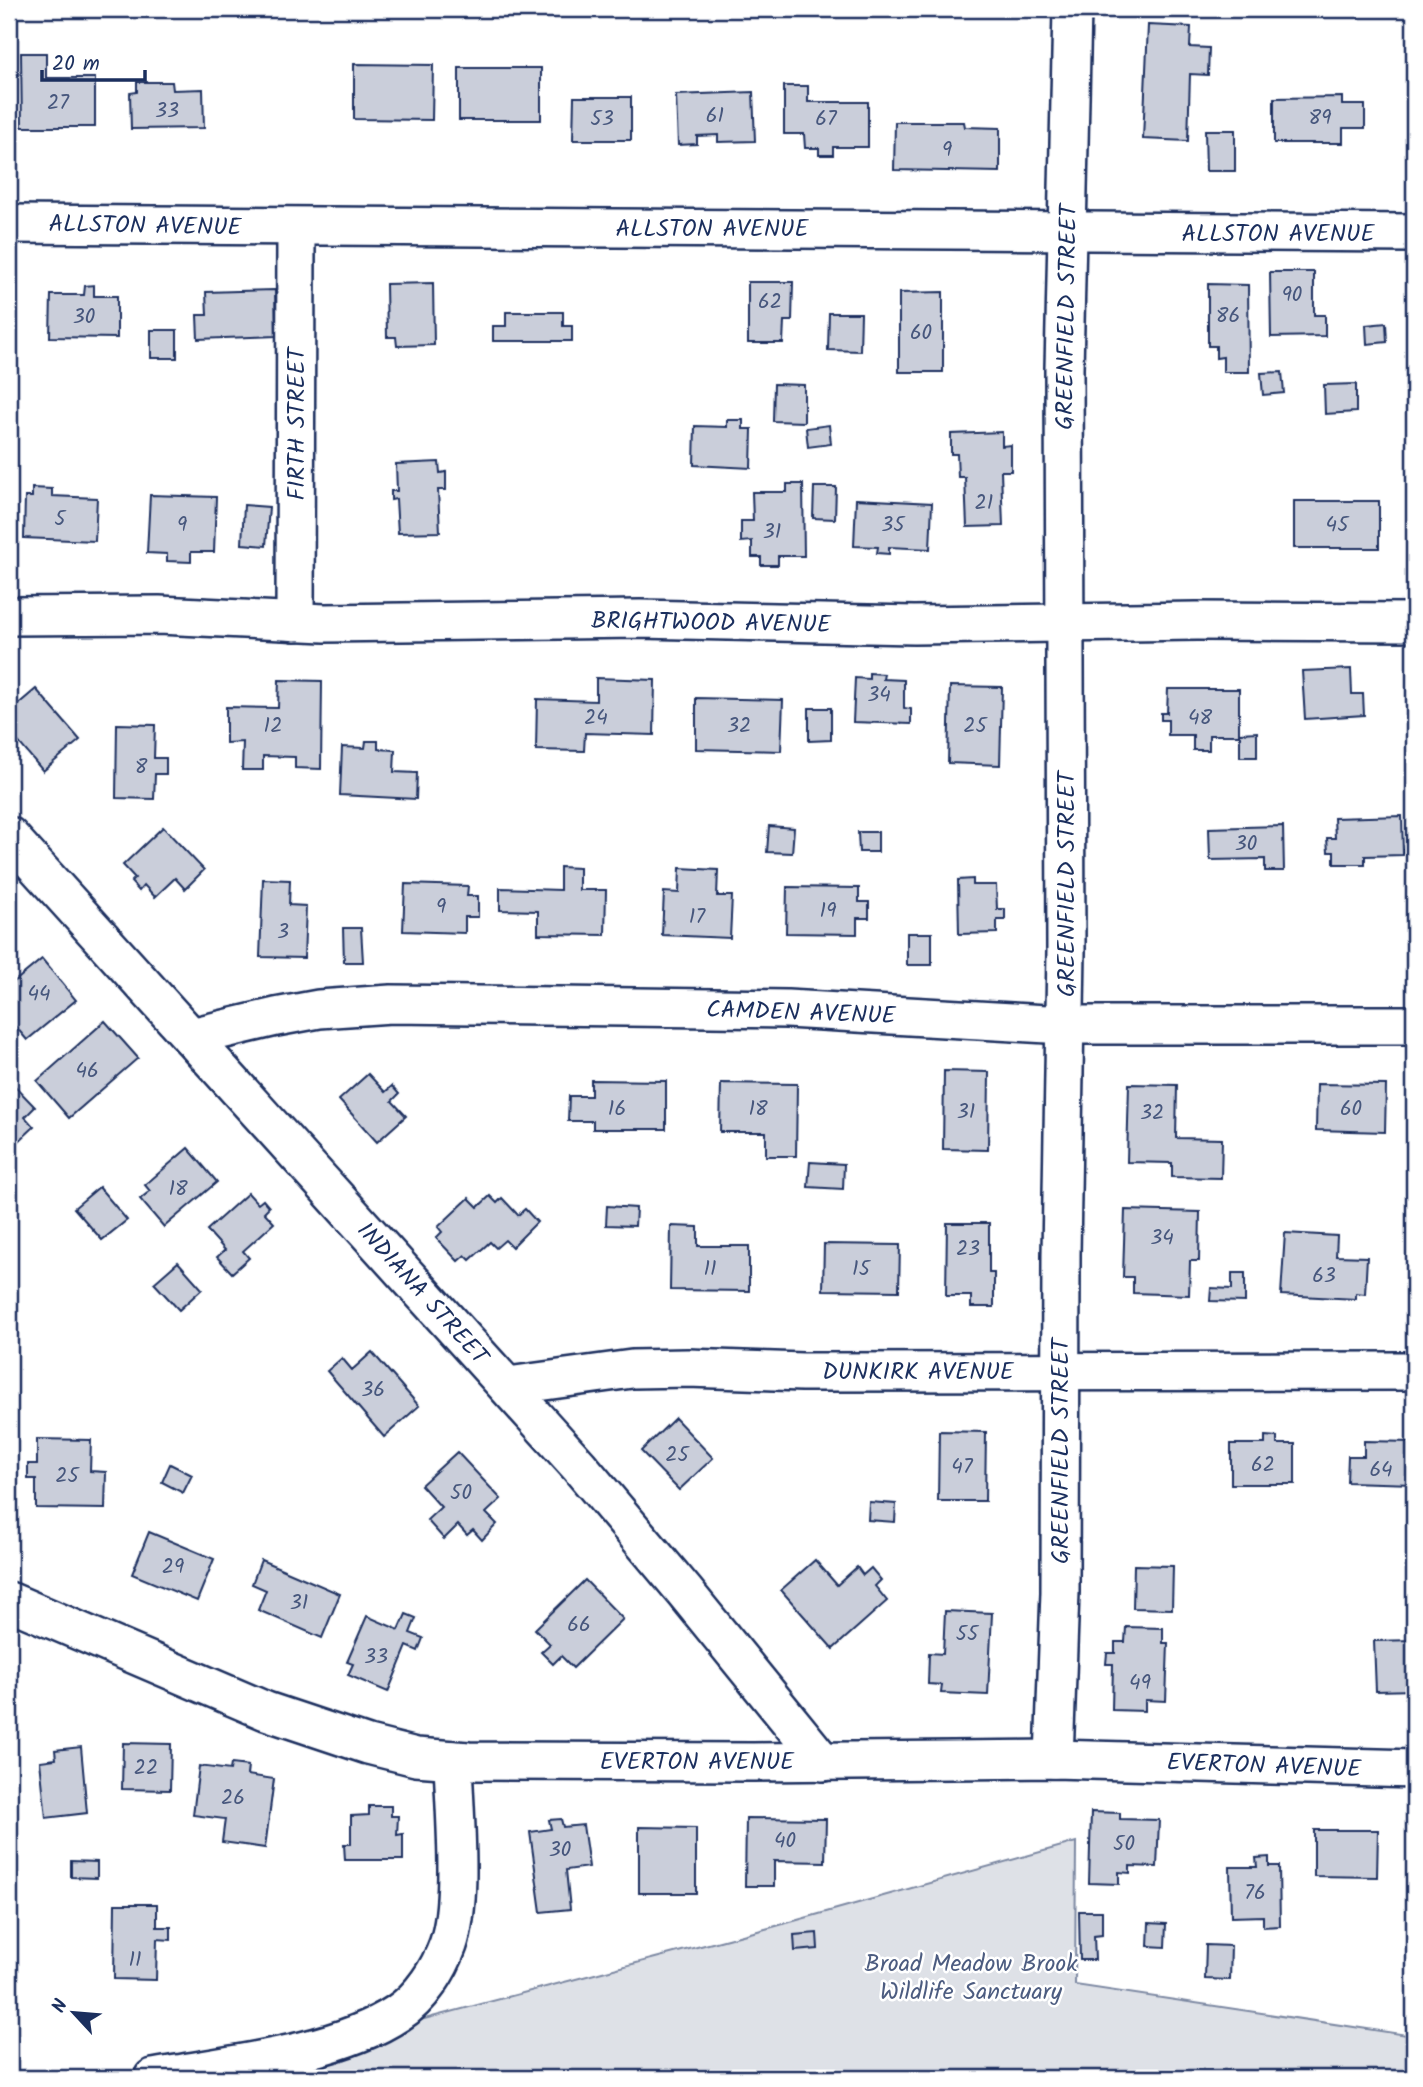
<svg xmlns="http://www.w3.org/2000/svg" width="1423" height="2087" font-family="Kalam,sans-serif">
<rect width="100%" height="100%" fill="#fff"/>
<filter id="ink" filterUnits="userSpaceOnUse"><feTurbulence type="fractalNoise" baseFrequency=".0143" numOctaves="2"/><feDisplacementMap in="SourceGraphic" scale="14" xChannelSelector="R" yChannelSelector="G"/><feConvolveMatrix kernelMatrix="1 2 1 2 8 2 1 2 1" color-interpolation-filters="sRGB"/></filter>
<g filter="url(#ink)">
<polygon fill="#dee1e7" stroke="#7c88a2" stroke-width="2" points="1076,1842 1075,1985 1414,2036 1414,2078 201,2078 769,1928"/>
<g fill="#caceda" stroke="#1b2f5e" stroke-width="2">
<rect x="894" y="9" width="29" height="4"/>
<polygon points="1148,25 1191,27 1190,47 1209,48 1208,75 1190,74 1188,141 1143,139"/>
<polygon points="21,53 46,53 46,78 95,78 95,127 22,127"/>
<polygon points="354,64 433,65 432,120 354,119"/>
<rect x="459" y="68" width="82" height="52"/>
<polygon points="137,82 172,82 173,90 203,89 204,128 131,129 130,93 137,92"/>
<polygon points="784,86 808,86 808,102 868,102 868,147 833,147 833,155 819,155 819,148 805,148 804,134 784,134"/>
<polygon points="753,92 755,141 718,142 718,135 697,136 697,144 678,145 676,95"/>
<polygon points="574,97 631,97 631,140 573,140"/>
<polygon points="1342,97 1342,105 1365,105 1365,128 1343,128 1343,143 1274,143 1274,98"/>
<polygon points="895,122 964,122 965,127 1000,128 1000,172 894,170"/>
<polygon points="1205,130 1235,130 1235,171 1206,171"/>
<polygon points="1270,272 1314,272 1314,315 1325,315 1325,336 1271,337"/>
<polygon points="748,282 793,282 792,321 784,321 783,343 748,343"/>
<polygon points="433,283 434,345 397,346 396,337 387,337 386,284"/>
<polygon points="1208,284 1248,285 1249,372 1223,372 1223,357 1216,358 1216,346 1208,346"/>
<polygon points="94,285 94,296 117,296 117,338 50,337 51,295 84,295 85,286"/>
<polygon points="275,290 276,336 198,339 197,315 207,315 206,292"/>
<polygon points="943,292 943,372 899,372 899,293"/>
<polygon points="506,312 563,312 563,326 572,326 572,341 493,341 493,326 506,326"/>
<polygon points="829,313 861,313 860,351 828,350"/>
<polygon points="1386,323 1387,342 1367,344 1366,325"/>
<rect x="151" y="330" width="26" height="28"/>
<polygon points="1282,372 1284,393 1263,395 1261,373"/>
<polygon points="774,384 804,385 804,422 773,421"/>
<polygon points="1356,384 1356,412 1325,414 1324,385"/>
<polygon points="727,420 743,420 743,429 752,429 751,468 694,465 695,426 727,427"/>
<polygon points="829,425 831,444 808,447 806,428"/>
<polygon points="1002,432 1002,446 1011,445 1011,471 1001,471 1003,526 967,527 965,477 958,477 957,454 951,454 951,434"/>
<polygon points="439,462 440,473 446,472 446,490 438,490 440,532 398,533 396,499 391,500 391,491 397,491 396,464"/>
<polygon points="787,484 803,484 804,556 778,556 778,565 761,565 761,557 752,557 752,541 741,542 741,521 753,521 752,492 787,492"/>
<polygon points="814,487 836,487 835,519 813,518"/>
<polygon points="32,488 52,489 52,496 97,498 95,541 24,538 25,497 32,497"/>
<polygon points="150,495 216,497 214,552 191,552 191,562 167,561 167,554 147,553"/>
<polygon points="856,499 932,503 930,549 889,547 889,554 877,553 878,547 854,546"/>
<rect x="1294" y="501" width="85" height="47"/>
<polygon points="244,505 269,507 266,546 242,544"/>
<polygon points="1351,669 1352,694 1363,694 1364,715 1305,719 1302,671"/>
<polygon points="869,673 884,674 883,679 904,680 904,708 911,709 911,724 853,722 855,678 869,679"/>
<polygon points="596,678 655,680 654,735 585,733 584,751 536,750 537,699 596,701"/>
<polygon points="279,680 322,681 321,769 295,768 295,757 263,756 263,770 242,770 243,742 226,743 226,707 278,708"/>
<polygon points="950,686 1002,687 1000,765 948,763"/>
<polygon points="36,689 80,740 43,771 9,731 9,712"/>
<polygon points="1168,689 1239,689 1239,735 1209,735 1209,750 1193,750 1193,735 1168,735 1168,720 1161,720 1161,713 1167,713"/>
<polygon points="696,698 783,700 781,751 696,749"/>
<polygon points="809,708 831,708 831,740 809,741"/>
<polygon points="117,724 155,725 154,758 166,758 166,774 155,774 154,799 116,798"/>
<polygon points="1257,732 1257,757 1240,757 1240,733"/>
<polygon points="366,741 378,741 378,749 395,750 394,772 417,773 416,799 340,795 342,747 365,748"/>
<polygon points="1402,816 1403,855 1365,856 1365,864 1334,864 1334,852 1328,852 1327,838 1335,838 1334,818"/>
<polygon points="769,826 794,828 792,853 767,852"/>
<polygon points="1283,826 1284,871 1265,871 1265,859 1210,860 1209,828"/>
<polygon points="163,827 204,870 185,889 175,878 155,897 144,885 139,891 131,882 135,878 123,865"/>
<polygon points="858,832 878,832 878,852 859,852"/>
<polygon points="560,867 579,868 579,890 606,890 605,935 538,934 538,911 500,910 500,888 560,890"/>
<polygon points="680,868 718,870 717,896 732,896 730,938 662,935 664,892 679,893"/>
<polygon points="263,879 290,880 289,905 306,906 304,958 260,957"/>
<polygon points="973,879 973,885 996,885 997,909 1005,909 1005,920 997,920 997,933 959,934 958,880"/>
<polygon points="405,884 468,886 467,896 478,896 478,917 465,917 465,933 403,931"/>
<polygon points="787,887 859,888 859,902 869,902 869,918 857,918 857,934 786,933"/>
<polygon points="343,928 361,928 363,962 344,962"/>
<rect x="907" y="933" width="25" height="32"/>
<polygon points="42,959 76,1000 27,1040 16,1027 9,1033 9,986"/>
<polygon points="105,1021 138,1058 69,1118 37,1081"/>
<polygon points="944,1071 989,1072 988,1150 943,1149"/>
<polygon points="368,1074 385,1092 392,1086 399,1094 392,1101 406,1116 377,1142 339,1100"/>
<polygon points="9,1080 35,1107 25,1117 34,1127 18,1142 9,1132"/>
<polygon points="591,1080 666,1081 666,1129 593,1129 593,1121 568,1121 569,1096 591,1096"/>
<polygon points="721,1083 797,1084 796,1156 766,1156 766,1132 720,1132"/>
<polygon points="1129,1084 1177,1085 1176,1138 1222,1139 1221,1178 1172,1177 1172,1163 1127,1162"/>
<polygon points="1317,1084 1386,1085 1385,1132 1316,1130"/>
<polygon points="188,1148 217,1182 164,1227 140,1199 150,1191 145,1185"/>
<polygon points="810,1162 844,1164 843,1189 808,1187"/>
<polygon points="99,1187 127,1220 102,1240 74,1208"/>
<polygon points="248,1193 258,1204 263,1200 269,1207 264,1212 274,1223 243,1251 249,1258 232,1273 217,1257 225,1250 207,1230"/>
<polygon points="490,1196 497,1203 502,1198 518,1215 525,1209 537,1222 512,1247 505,1240 496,1248 490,1242 470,1260 465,1255 458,1261 436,1238 442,1232 438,1227 469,1198 478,1207"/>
<polygon points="607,1206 636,1208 635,1226 606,1225"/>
<polygon points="1125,1210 1200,1212 1199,1261 1190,1261 1189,1295 1133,1293 1133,1277 1123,1277"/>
<polygon points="947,1223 989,1223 989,1273 994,1273 994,1307 971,1307 971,1296 946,1296"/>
<polygon points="671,1226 698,1227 698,1246 749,1246 749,1291 670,1290"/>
<polygon points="1285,1233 1337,1236 1336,1256 1367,1257 1365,1294 1356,1293 1356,1299 1281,1295"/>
<polygon points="824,1244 900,1245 899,1291 823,1290"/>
<polygon points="178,1262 202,1289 179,1310 154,1283"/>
<polygon points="1232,1273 1245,1273 1245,1302 1210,1301 1211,1288 1232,1289"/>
<polygon points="372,1352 419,1406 384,1437 327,1371 342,1358 352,1370"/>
<polygon points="675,1418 713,1458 679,1490 641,1451"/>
<polygon points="939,1431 986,1432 985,1501 938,1501"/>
<polygon points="1265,1436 1277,1437 1277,1444 1295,1444 1295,1484 1231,1484 1231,1444 1265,1444"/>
<polygon points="37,1439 91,1440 90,1471 106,1472 105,1509 36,1508 36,1479 28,1479 28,1464 37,1464"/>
<polygon points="1364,1441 1414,1442 1414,1484 1347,1482 1348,1456 1364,1456"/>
<polygon points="457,1452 501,1499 486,1513 497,1524 482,1540 473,1530 467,1535 458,1525 444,1539 427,1520 441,1507 421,1485"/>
<polygon points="170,1464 192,1475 183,1493 162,1482"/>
<polygon points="869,1502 896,1504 895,1522 868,1520"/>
<polygon points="149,1532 214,1559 197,1601 132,1574"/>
<polygon points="261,1560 340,1594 322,1638 258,1610 266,1590 252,1584"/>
<polygon points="815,1560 837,1585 857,1567 863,1575 871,1568 881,1580 875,1586 887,1601 833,1649 781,1590"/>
<polygon points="1134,1565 1173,1566 1172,1609 1133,1608"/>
<polygon points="585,1580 623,1619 573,1668 561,1656 553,1664 541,1652 550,1644 535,1629"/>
<polygon points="945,1611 992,1613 988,1695 941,1693 942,1685 928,1684 929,1653 943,1654"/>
<polygon points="406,1614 416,1618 410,1633 423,1638 418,1651 407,1646 388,1692 348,1675 353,1664 347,1662 367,1616 399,1630"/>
<polygon points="1126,1627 1163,1628 1163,1643 1168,1643 1166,1701 1145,1700 1145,1711 1112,1710 1113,1664 1106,1664 1107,1653 1115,1653 1115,1642 1125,1642"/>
<polygon points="1414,1640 1414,1690 1376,1691 1374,1641"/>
<polygon points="123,1743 171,1744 170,1790 122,1789"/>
<polygon points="81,1747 87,1813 46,1818 40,1761 56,1759 55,1750"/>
<polygon points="231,1764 248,1766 247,1775 274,1779 265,1848 222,1842 225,1819 193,1815 199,1766 230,1770"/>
<polygon points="369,1806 391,1806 391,1816 398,1816 397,1835 403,1834 403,1860 345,1860 344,1844 351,1844 351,1816 369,1815"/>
<polygon points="1091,1812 1120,1813 1120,1819 1159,1820 1157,1867 1130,1866 1130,1873 1119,1872 1119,1884 1089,1883"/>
<polygon points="746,1818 826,1819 825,1862 774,1861 774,1886 745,1886"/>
<polygon points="561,1819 563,1827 583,1825 589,1867 566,1870 570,1909 541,1912 530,1832 551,1829 549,1820"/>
<polygon points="639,1827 696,1828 696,1893 639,1893"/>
<polygon points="1314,1830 1378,1830 1377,1877 1314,1876"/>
<polygon points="1269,1857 1269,1866 1279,1866 1280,1926 1263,1927 1263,1916 1231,1917 1230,1867 1257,1867 1256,1858"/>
<polygon points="71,1861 97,1862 97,1878 71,1877"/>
<polygon points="115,1904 157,1904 157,1927 171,1927 171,1940 157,1939 156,1980 114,1979"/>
<polygon points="1079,1911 1102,1911 1102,1935 1094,1936 1095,1960 1080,1960"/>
<polygon points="1149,1923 1166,1924 1165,1947 1148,1946"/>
<polygon points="817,1933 818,1949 795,1951 794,1935"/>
<polygon points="1206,1945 1231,1946 1230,1980 1205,1979"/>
</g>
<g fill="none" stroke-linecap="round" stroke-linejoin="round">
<defs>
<g id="minor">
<polyline points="9,224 1414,233"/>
<polyline points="9,616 159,615 325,623 640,619 914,625 1197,621 1414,622"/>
<polyline points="295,622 296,227"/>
<polyline points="9,836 579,1466 685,1592 823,1762"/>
<polyline points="191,1037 276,1017 319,1009 391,1004 787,1009 1065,1025 1414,1025"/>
<polyline points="508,1386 632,1369 688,1368 802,1372 1414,1371"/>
<polyline points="9,1601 266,1711 368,1745 416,1757 469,1761 753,1762 1054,1759 1414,1769"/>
<polyline points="1054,1759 1060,1592 1061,1255 1066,951 1064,369 1072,9"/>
<path d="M153,2078C226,2065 337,2054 398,2013C421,1998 439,1970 448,1945C464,1900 454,1810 453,1760"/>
</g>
</defs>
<use href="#minor" stroke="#1b2f5e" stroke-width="42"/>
<use href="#minor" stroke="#fff" stroke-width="37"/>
</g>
</g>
<g text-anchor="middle" stroke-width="5" stroke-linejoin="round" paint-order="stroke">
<g font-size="21" fill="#47577d">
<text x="58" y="109">27</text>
<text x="167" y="117">33</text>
<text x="715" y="122">61</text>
<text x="1320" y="124">89</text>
<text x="602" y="125">53</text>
<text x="826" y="125">67</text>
<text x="947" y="156">9</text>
<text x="1292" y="301">90</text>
<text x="770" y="308">62</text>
<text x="1228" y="322">86</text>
<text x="84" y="323">30</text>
<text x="921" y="339">60</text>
<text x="984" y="509">21</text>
<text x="60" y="525">5</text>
<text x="182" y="531">9</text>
<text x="893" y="531">35</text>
<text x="1337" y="531">45</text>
<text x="772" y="538">31</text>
<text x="879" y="701">34</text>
<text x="596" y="724">24</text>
<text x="1200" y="724">48</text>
<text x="273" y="732">12</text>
<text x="739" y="732">32</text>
<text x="975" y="732">25</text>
<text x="141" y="773">8</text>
<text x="1246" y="850">30</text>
<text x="441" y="913">9</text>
<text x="828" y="917">19</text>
<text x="697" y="923">17</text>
<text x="283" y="938">3</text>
<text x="39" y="1000">44</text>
<text x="87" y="1077">46</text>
<text x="617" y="1115">16</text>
<text x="758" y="1115">18</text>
<text x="1351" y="1115">60</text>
<text x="966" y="1118">31</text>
<text x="1152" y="1119">32</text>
<text x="178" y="1195">18</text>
<text x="1162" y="1244">34</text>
<text x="968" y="1255">23</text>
<text x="710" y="1275">11</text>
<text x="861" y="1275">15</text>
<text x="1324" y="1282">63</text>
<text x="373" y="1396">36</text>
<text x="677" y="1461">25</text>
<text x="1263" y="1471">62</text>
<text x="962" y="1473">47</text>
<text x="1381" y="1476">64</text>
<text x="67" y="1482">25</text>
<text x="461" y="1499">50</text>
<text x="173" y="1573">29</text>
<text x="299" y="1609">31</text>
<text x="579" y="1631">66</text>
<text x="967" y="1640">55</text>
<text x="376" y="1663">33</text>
<text x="1140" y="1689">49</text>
<text x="146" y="1774">22</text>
<text x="233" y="1804">26</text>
<text x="785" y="1847">40</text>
<text x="1124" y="1850">50</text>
<text x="560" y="1856">30</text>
<text x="1255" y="1899">76</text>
<text x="135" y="1966">11</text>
</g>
<g font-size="24" fill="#1b2f5e" stroke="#fff">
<text transform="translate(145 225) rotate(1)" y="8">ALLSTON AVENUE</text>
<text x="712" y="236">ALLSTON AVENUE</text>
<text x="1278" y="241">ALLSTON AVENUE</text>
<text transform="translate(1066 317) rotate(-89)" y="8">GREENFIELD STREET</text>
<text transform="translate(296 424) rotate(-90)" y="8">FIRTH STREET</text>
<text transform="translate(711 622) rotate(1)" y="8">BRIGHTWOOD AVENUE</text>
<text transform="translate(1066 884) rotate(-90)" y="8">GREENFIELD STREET</text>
<text transform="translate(801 1012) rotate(2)" y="8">CAMDEN AVENUE</text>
<text transform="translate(423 1293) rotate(48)" y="8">INDIANA STREET</text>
<text x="918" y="1379">DUNKIRK AVENUE</text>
<text transform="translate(1060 1451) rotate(-90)" y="8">GREENFIELD STREET</text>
<text x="697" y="1769">EVERTON AVENUE</text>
<text transform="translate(1264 1765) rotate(2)" y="8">EVERTON AVENUE</text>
</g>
<g font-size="24" fill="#4c5c80" stroke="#fff">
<text x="971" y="1971">Broad Meadow Brook<tspan x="971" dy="28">Wildlife Sanctuary</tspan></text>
</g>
</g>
<rect width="1423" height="2087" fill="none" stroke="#fff" stroke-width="35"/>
<rect x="18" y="18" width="1388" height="2052" fill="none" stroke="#1b2f5e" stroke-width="2.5" filter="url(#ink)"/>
<g transform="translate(74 2013) rotate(296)" stroke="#ffffff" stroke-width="5" paint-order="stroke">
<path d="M0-5L12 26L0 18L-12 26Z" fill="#1b2f5e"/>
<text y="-10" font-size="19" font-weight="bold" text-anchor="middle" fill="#1b2f5e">N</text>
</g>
<path d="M42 70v10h103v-10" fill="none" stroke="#1b2f5e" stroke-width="3.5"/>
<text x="52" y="70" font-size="21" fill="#1b2f5e" stroke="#ffffff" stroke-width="5" paint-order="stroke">20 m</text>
</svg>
